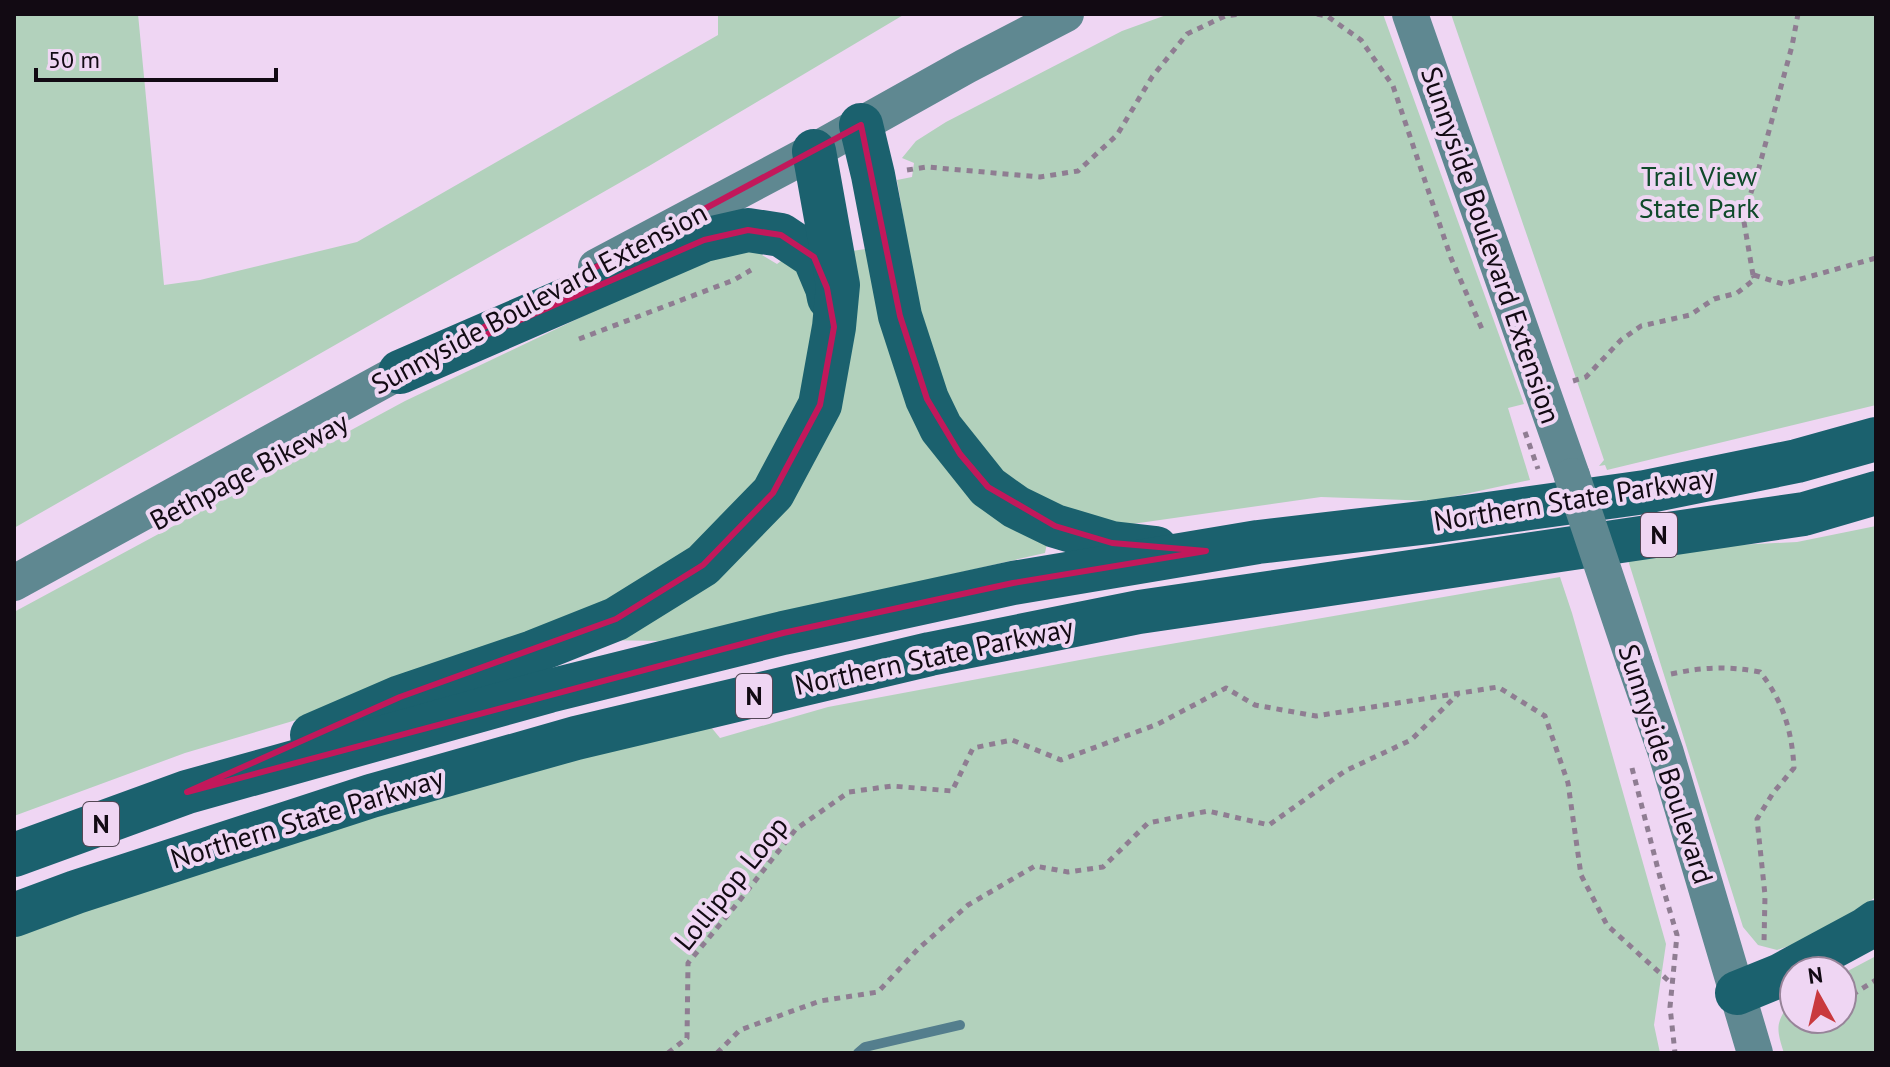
<svg xmlns="http://www.w3.org/2000/svg" width="1890" height="1067" font-family="'PT Sans',sans-serif">
<rect width="100%" height="100%" fill="#efd6f3"/>
<g fill="#b2d1bc">
<polygon points="14,14 138,14 164,285 200,280 357,242 718,35 718,14 905,14 649,166 14,528"/>
<polygon points="1169,14 1383,14 1524,404 1508,408 1530,480 1433,501 1321,497 1132,524 1065,517 998,480 953,428 925,349 897,180 912,177 914,163 902,158 916,141 946,122 1122,31"/>
<polygon points="1451,14 1876,14 1876,405 1607,470 1605,465 1599,466 1604,460"/>
<polygon points="767,242 762,255 777,264 790,254 821,309 821,369 774,467 690,551 569,622 418,684 185,753 14,816 14,612 405,401 730,246"/>
<polygon points="872,248 894,342 1049,534 1045,553 659,641 600,640 768,517 852,251"/>
<polygon points="1876,526 1876,897 1812,938 1777,950 1758,945 1743,927 1628,560 1699,547 1797,542"/>
<polygon points="1560,577 1572,613 1666,944 1654,1025 1660,1053 14,1053 14,934 453,788 706,721 720,738 828,707 1101,656"/>
<path d="M1876,956V1053H1784C1776,1029 1775,1021 1792,1002L1794,1001V1019H1842V974Z"/>
</g>
<g fill="none" stroke-linecap="round" stroke-linejoin="round">
<polyline stroke="#547e8d" stroke-width="10" points="858,1053 865,1047 960,1025"/>
<g stroke="#8f7d92" stroke-width="5" stroke-dasharray="6 6" stroke-linecap="butt">
<polyline points="1317,14 1327,16 1361,40 1393,86 1451,258 1482,329"/>
<polyline points="907,170 927,167 1040,177 1078,171 1117,135 1152,77 1187,34 1225,16 1240,14"/>
<polyline points="1753,275 1743,216 1757,175 1792,46 1798,14"/>
<polyline points="1754,275 1783,284 1876,258"/>
<polyline points="579,339 734,280 751,270"/>
<polyline points="1573,381 1586,377 1621,340 1641,326 1690,315 1714,299 1737,293 1755,279 1753,275"/>
<path d="M1671,674C1703,667 1728,666 1760,672C1783,701 1792,731 1794,768L1773,793L1757,819L1765,895L1764,943"/>
<polyline points="1632,768 1661,881 1677,935 1670,1007 1675,1053"/>
<polyline points="1842,1001 1876,980"/>
<polyline points="668,1053 687,1038 688,963 736,905 796,829 849,792 892,786 952,791 973,748 1012,740 1061,760 1158,724 1226,688 1255,705 1316,716 1498,687 1545,716 1568,783 1581,875 1607,925 1672,984"/>
<polyline points="717,1053 740,1030 820,1001 878,992 918,949 968,905 1035,866 1068,872 1103,867 1148,823 1208,811 1269,825 1345,771 1411,740 1458,694"/>
</g>
<g stroke="#5f8891" stroke-width="36">
<polyline points="1410,14 1572,476"/>
<polyline points="596,267 814,151 966,66 1066,14"/>
<polyline points="14,583 423,359"/>
<polyline points="1634,661 1666,753 1755,1053"/>
</g>
<g stroke="#1b616e" stroke-width="44">
<polyline points="861,125 873,175 900,316 927,399 941,428 988,487 1016,507 1055,526 1112,543 1156,548"/>
<polyline points="400,372 704,240 748,230 781,235 814,257 827,288 829,298"/>
<polyline points="312,735 400,697 533,652 616,619 703,565 773,493 820,405 834,327 838,285 814,151"/>
<polyline points="14,855 187,792 549,691 783,633 1013,583 1258,542 1430,522 1645,492 1797,461 1876,439"/>
<polyline points="14,915 76,892 371,796 576,738 930,654 1139,612 1804,514 1876,493"/>
<polyline points="1737,993 1779,976 1866,929 1876,922"/>
</g>
<polyline stroke="#8f7d92" stroke-width="5" stroke-dasharray="6 6" stroke-linecap="butt" points="1525,432 1538,469"/>
<polyline stroke="#5f8891" stroke-width="36" points="1572,476 1634,661"/>
</g>
<path fill="none" stroke="#c2185b" stroke-width="6" stroke-linejoin="round" d="M861,125L900,316L927,399L960,454L988,487L1055,526L1112,543L1206,551L1013,583L783,633L187,792L400,697L616,619L703,565L773,493L820,405L834,327L827,288L814,257L781,235L748,230L704,240L400,372Z"/>
<g text-anchor="middle" stroke-width="8" stroke-linejoin="round" paint-order="stroke">
<g fill="#efd6f3" stroke="#544756" stroke-width="2">
<rect x="1641" y="513" width="36" height="44" rx="6"/>
<rect x="736" y="674" width="36" height="44" rx="6"/>
<rect x="83" y="802" width="36" height="44" rx="6"/>
</g>
<g font-size="26" font-weight="bold" fill="#120a13">
<text x="1659" y="544">N</text>
<text x="754" y="705">N</text>
<text x="101" y="833">N</text>
</g>
<g font-size="28" fill="#104a2b" stroke="#efd6f3">
<text x="1699" y="186">Trail View<tspan x="1699" dy="32">State Park</tspan></text>
</g>
<g font-size="28" fill="#120a13" stroke="#efd6f3">
<text transform="translate(1491 245) rotate(71)" y="10">Sunnyside Boulevard Extension</text>
<text transform="translate(539 298) rotate(-28)" y="10">Sunnyside Boulevard Extension</text>
<text transform="translate(249 471) rotate(-28)" y="10">Bethpage Bikeway</text>
<text transform="translate(1574 499) rotate(-9)" y="10">Northern State Parkway</text>
<text transform="translate(934 656) rotate(-12)" y="10">Northern State Parkway</text>
<text transform="translate(1666 764) rotate(72)" y="10">Sunnyside Boulevard</text>
<text transform="translate(307 818) rotate(-17)" y="10">Northern State Parkway</text>
<text transform="translate(731 883) rotate(-51)" y="10">Lollipop Loop</text>
</g>
</g>
<rect width="1890" height="1067" fill="none" stroke="#120a13" stroke-width="32"/>
<g transform="translate(1818 995) rotate(352)"><circle r="38" fill="#efd6f3" stroke="#978499" stroke-width="2"/>
<path d="M0-6L14 30L0 20L-14 30Z" fill="#c9393d"/>
<text y="-12" font-size="22" font-weight="bold" text-anchor="middle" fill="#120a13">N</text>
</g>
<path d="M36 68v12h240v-12" fill="none" stroke="#120a13" stroke-width="4"/>
<text x="48" y="68" font-size="24" fill="#120a13" stroke="#efd6f3" stroke-width="6" paint-order="stroke">50 m</text>
</svg>
